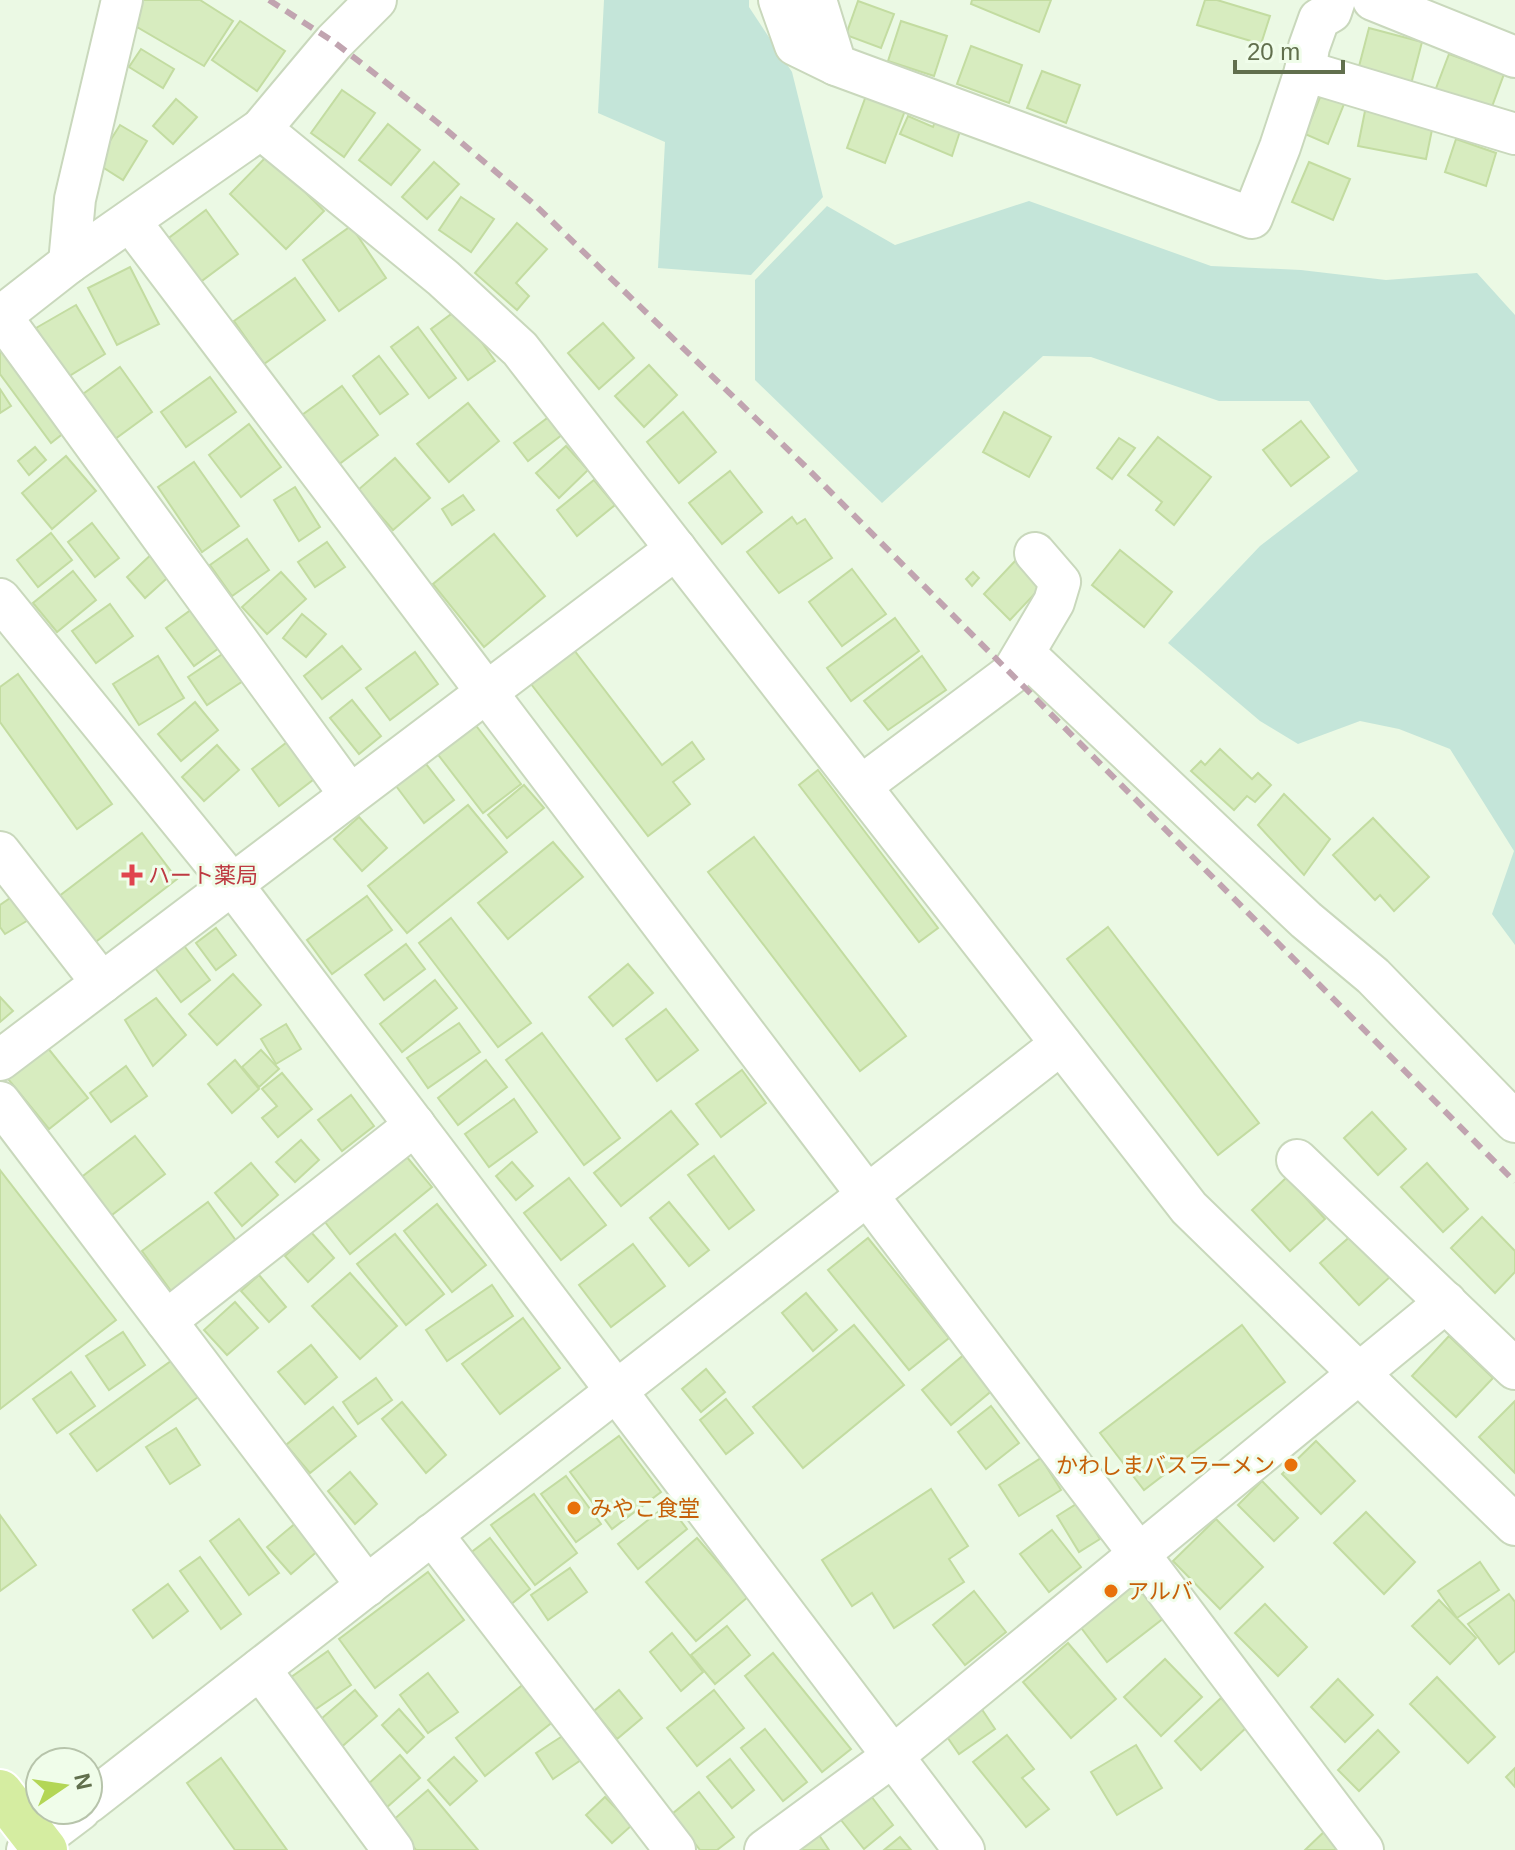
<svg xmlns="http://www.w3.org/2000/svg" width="1515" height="1850" font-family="Arial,'Noto Sans JP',sans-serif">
<rect width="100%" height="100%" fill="#ebf9e4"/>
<g fill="#c4e5d9">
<polygon points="604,0 749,0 749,7 792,72 823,197 751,275 658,268 665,142 598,113"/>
<polygon points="1029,201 1211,266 1301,270 1386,280 1477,273 1515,315 1515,945 1492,914 1514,851 1450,749 1399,729 1360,721 1298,744 1260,721 1168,643 1260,546 1358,471 1309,401 1219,401 1091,357 1043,356 882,503 755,380 755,280 827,206 895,245"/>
</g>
<g fill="#d7ecbf" stroke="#c3dca1" stroke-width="2">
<polygon points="142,0 200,0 233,21 204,66 137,27"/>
<polygon points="972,0 1051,0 1039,32 971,4"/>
<polygon points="1205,0 1217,0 1270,16 1261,44 1197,25"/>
<polygon points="858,1 894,14 881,48 846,35"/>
<polygon points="240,21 285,51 257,91 212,60"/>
<polygon points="901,21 947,36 934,76 888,61"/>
<polygon points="1369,28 1422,42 1410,88 1357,74"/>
<polygon points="971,46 1022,65 1009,103 957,84"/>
<polygon points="141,49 174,69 163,88 129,67"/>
<polygon points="1449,54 1504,74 1490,112 1435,91"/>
<polygon points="1042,71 1080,85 1066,123 1027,108"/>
<polygon points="342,90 375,113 344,157 311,133"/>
<polygon points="1323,90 1346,99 1328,144 1305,134"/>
<polygon points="867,93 906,108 885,163 847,148"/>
<polygon points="176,99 197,117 173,144 153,126"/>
<polygon points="1366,106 1434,120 1426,159 1358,146"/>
<polygon points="938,114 962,125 952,156 900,134 908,116 933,127"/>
<polygon points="388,124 420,150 391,185 359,160"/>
<polygon points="120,125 147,141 123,180 96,163"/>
<polygon points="1456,139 1496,153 1486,186 1445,172"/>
<polygon points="268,155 324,211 286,249 230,194"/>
<polygon points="434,162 459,184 427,219 402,197"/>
<polygon points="1309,162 1350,179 1333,220 1292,202"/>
<polygon points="461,197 494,219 471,252 439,230"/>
<polygon points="206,210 238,254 195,286 162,243"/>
<polygon points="517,223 547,249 516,283 529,296 517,310 475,273"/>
<polygon points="351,226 386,278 339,311 303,260"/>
<polygon points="130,267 159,324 117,345 88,288"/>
<polygon points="295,278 325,320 264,364 234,321"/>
<polygon points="76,305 105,354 66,378 36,328"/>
<polygon points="458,309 495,361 468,380 431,329"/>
<polygon points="603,323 634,358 599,389 568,353"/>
<polygon points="418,327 456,378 429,398 391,347"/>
<polygon points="9,346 70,428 51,443 0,374 0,352"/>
<polygon points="379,356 408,394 380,414 353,376"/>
<polygon points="649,365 677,395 644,427 615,396"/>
<polygon points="120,367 152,412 115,439 83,394"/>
<polygon points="210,377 236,412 186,447 161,412"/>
<polygon points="342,386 378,435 338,465 302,415"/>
<polygon points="0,389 11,406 0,413"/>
<polygon points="468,403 499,441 449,482 417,444"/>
<polygon points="683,412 716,452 679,483 647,442"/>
<polygon points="1004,412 1051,437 1029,477 983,452"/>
<polygon points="550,416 563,434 528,461 514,443"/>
<polygon points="1301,421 1329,457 1291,486 1263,450"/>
<polygon points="249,424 281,467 241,497 209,455"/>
<polygon points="1158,437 1211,477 1174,525 1156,510 1162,502 1128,475"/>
<polygon points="1119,438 1135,448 1112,479 1097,468"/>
<polygon points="566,446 588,470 559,498 536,473"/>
<polygon points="35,447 46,460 29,475 18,461"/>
<polygon points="66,456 96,491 52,529 22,493"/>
<polygon points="395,458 430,498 393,530 358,490"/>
<polygon points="194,462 239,526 202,552 158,487"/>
<polygon points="730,471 762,512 722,544 689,503"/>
<polygon points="594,480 615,505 577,536 557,510"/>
<polygon points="295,487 320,527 299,541 274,500"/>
<polygon points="463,495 474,510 452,525 442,509"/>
<polygon points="792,517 797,524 805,519 832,558 779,593 747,552"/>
<polygon points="92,523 119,558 95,577 68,542"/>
<polygon points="51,533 72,560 38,587 17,560"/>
<polygon points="494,534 545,596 484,647 433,584"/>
<polygon points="247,539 269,570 232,596 210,565"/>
<polygon points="327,542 345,567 315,587 298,562"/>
<polygon points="1120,550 1172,592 1144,627 1092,585"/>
<polygon points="155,551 174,572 145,598 127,577"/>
<polygon points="1016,560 1042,586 1010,620 984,594"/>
<polygon points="852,569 886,614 842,646 809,602"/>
<polygon points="73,571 96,600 57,632 33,603"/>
<polygon points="281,572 306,599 267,634 242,607"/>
<polygon points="973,572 979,578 972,586 966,579"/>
<polygon points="110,604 133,636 96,663 72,631"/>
<polygon points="199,604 226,643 194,666 166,628"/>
<polygon points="302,614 326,634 306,657 283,638"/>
<polygon points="895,618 919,651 851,701 827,668"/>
<polygon points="342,646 361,669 322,699 304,676"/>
<polygon points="233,647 252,675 207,705 188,677"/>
<polygon points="574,650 662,765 692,742 704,759 673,782 690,804 648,836 531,684"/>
<polygon points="415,652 438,684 390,720 366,688"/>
<polygon points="158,656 184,698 139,725 113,684"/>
<polygon points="922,656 946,690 888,730 864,701"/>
<polygon points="18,674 112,804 77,829 0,722 0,687"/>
<polygon points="352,700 381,736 359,754 330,718"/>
<polygon points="195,702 218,730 181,761 158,734"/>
<polygon points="474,723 521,784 483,813 436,752"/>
<polygon points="295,736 322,773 279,806 252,769"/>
<polygon points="217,745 239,770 204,801 182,777"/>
<polygon points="1220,749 1252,779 1258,773 1271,785 1255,802 1247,796 1234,810 1191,771 1201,761 1205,765"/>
<polygon points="423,760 454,800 424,823 393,782"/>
<polygon points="818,770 938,928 919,942 799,785"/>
<polygon points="524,785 544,808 507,838 488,815"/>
<polygon points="1284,794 1330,839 1304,875 1258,825"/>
<polygon points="468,805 507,852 407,933 368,886"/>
<polygon points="359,817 387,848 362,871 334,839"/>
<polygon points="1373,818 1429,877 1394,911 1380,895 1375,900 1333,855"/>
<polygon points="142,833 177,879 93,944 58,897"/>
<polygon points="754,837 906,1036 860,1071 708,872"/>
<polygon points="553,842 583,877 508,939 478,903"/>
<polygon points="19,892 35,916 5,934 0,927 0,905"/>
<polygon points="367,896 392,930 332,974 307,940"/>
<polygon points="451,918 531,1023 498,1047 419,943"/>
<polygon points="1108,927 1259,1123 1218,1155 1067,959"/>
<polygon points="216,928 236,955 216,970 196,943"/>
<polygon points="182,943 210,980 181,1002 152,964"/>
<polygon points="406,944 425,969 384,1000 365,975"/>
<polygon points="628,964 653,993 613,1026 589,997"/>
<polygon points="233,974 261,1005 217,1045 189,1014"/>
<polygon points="435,980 457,1008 402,1052 380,1024"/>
<polygon points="0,997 13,1011 0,1022"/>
<polygon points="156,998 186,1035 153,1066 125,1020"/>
<polygon points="666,1009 698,1050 657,1081 626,1039"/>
<polygon points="459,1023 480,1052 428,1088 407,1058"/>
<polygon points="286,1024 301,1049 276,1064 261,1039"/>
<polygon points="542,1033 620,1138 584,1165 506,1060"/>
<polygon points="47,1047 88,1098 49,1129 8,1079"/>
<polygon points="261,1050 279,1069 259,1087 242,1067"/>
<polygon points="235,1060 259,1089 232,1113 208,1084"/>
<polygon points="486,1060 507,1087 458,1125 438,1098"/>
<polygon points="126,1066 147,1096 111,1122 90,1093"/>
<polygon points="742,1070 766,1103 721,1137 696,1104"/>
<polygon points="282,1073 312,1109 278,1137 262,1118 277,1106 262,1089"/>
<polygon points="351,1095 374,1126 342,1151 318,1120"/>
<polygon points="514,1099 537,1132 489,1167 465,1134"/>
<polygon points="671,1111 698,1144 621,1206 594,1173"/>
<polygon points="1372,1112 1406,1149 1378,1175 1344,1138"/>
<polygon points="135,1136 165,1174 108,1218 79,1179"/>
<polygon points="301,1140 319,1160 295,1182 276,1162"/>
<polygon points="406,1156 432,1187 350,1254 325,1222"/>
<polygon points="714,1156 754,1210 729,1229 688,1175"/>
<polygon points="512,1162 533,1186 516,1200 496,1176"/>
<polygon points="251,1163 278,1195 242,1226 215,1193"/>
<polygon points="1427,1163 1468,1209 1443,1232 1401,1187"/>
<polygon points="0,1170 116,1320 0,1409"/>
<polygon points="1287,1177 1325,1219 1290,1251 1252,1210"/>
<polygon points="569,1178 606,1225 561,1260 524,1213"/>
<polygon points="208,1202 237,1242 171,1291 142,1251"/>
<polygon points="669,1202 709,1250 689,1266 650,1218"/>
<polygon points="437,1204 486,1265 452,1292 404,1231"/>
<polygon points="1482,1217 1515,1251 1515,1272 1495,1293 1451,1248"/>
<polygon points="311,1232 334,1258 308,1282 285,1256"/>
<polygon points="395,1234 444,1294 406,1325 357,1264"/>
<polygon points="1353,1234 1391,1276 1359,1305 1320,1263"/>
<polygon points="868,1238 949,1338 909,1370 828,1270"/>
<polygon points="633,1244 665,1286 611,1327 579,1285"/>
<polygon points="350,1273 397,1326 360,1359 312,1306"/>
<polygon points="259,1275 286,1307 269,1322 241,1291"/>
<polygon points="492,1285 513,1316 447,1361 426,1330"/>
<polygon points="806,1293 837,1330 813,1351 782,1313"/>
<polygon points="235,1302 258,1328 227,1355 204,1330"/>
<polygon points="523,1318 560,1368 500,1414 462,1364"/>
<polygon points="854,1325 904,1385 803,1468 753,1407"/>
<polygon points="1242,1325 1285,1382 1144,1490 1100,1433"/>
<polygon points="123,1332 145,1365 109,1390 86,1356"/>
<polygon points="1449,1336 1493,1378 1456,1417 1412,1376"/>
<polygon points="311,1345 337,1377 305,1404 278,1372"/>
<polygon points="966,1353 995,1388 951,1425 922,1390"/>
<polygon points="171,1361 198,1397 97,1471 70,1434"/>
<polygon points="706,1369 725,1392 701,1412 682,1389"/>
<polygon points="71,1372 95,1406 57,1433 33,1399"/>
<polygon points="376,1378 392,1400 358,1424 343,1402"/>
<polygon points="726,1399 753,1433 726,1454 700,1420"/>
<polygon points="1515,1401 1515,1473 1479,1437"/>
<polygon points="402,1402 446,1455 426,1473 382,1419"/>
<polygon points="991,1406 1019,1443 986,1469 958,1432"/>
<polygon points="333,1407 356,1436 310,1473 286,1445"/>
<polygon points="176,1428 200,1465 170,1484 146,1447"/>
<polygon points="619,1436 661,1492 612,1529 570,1472"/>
<polygon points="1316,1441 1355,1481 1321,1514 1282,1474"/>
<polygon points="1041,1458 1061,1490 1019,1516 999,1485"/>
<polygon points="350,1472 377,1504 355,1524 328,1491"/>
<polygon points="566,1476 601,1524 576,1542 541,1494"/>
<polygon points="1262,1481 1298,1518 1274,1541 1238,1505"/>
<polygon points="931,1489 968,1546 949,1559 964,1582 894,1628 872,1593 852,1606 822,1560"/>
<polygon points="534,1494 577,1553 535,1585 491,1525"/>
<polygon points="1078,1503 1100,1539 1079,1552 1057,1516"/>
<polygon points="668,1504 687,1529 638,1569 618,1544"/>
<polygon points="1366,1512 1415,1562 1384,1594 1334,1543"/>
<polygon points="0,1515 36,1565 0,1591"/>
<polygon points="239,1519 279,1573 249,1595 210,1541"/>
<polygon points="1216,1519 1263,1567 1220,1609 1173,1561"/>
<polygon points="297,1522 320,1549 291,1574 267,1547"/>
<polygon points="1052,1530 1081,1567 1049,1592 1020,1554"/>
<polygon points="490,1538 530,1589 510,1605 469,1554"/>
<polygon points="697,1538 748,1597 696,1641 646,1582"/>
<polygon points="200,1557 241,1614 221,1629 180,1571"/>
<polygon points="1480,1562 1499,1590 1457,1618 1438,1591"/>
<polygon points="570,1568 587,1592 548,1620 531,1595"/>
<polygon points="428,1572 464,1620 375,1688 339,1639"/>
<polygon points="1140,1577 1169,1614 1107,1662 1079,1625"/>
<polygon points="168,1584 188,1611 153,1638 133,1610"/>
<polygon points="974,1591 1006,1632 965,1665 933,1625"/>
<polygon points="1509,1594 1515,1602 1515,1651 1499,1664 1468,1624"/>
<polygon points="1439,1600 1476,1638 1450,1664 1412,1626"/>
<polygon points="1265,1604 1307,1647 1278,1676 1235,1633"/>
<polygon points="727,1626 750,1655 715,1684 691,1655"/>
<polygon points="672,1633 703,1672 681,1691 650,1652"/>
<polygon points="1068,1643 1116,1699 1071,1738 1023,1682"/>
<polygon points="328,1651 351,1685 310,1713 287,1680"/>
<polygon points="773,1653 851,1749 822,1772 745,1676"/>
<polygon points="1165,1659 1202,1697 1161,1736 1124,1697"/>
<polygon points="428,1673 458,1712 428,1733 400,1695"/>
<polygon points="1437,1677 1495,1737 1468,1763 1410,1704"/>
<polygon points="1338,1679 1373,1715 1345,1742 1311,1707"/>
<polygon points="525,1683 555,1720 485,1776 456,1738"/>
<polygon points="355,1690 377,1716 338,1750 315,1724"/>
<polygon points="619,1690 642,1718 617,1739 594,1711"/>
<polygon points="714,1690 744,1728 697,1766 667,1728"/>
<polygon points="1221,1698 1248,1726 1201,1770 1175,1741"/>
<polygon points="979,1705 995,1729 959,1754 943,1731"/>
<polygon points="399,1709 424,1737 407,1753 382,1725"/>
<polygon points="765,1729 807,1782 783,1801 741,1748"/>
<polygon points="1378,1730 1399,1752 1359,1791 1338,1770"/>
<polygon points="564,1735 581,1760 553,1779 536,1753"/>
<polygon points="1007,1735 1034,1769 1022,1778 1049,1809 1026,1827 973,1762"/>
<polygon points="1136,1745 1162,1788 1117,1815 1091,1772"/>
<polygon points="400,1755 420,1778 386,1808 366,1786"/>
<polygon points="454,1757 477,1781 450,1805 428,1780"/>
<polygon points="221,1758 287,1850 235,1850 187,1783"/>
<polygon points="730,1759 754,1790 732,1808 707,1777"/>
<polygon points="1515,1768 1515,1787 1506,1777"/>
<polygon points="428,1790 478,1850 416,1850 392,1821"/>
<polygon points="699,1792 734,1837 717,1850 700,1850 672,1814"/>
<polygon points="871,1796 893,1825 864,1849 841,1820"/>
<polygon points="605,1797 632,1825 612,1843 586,1815"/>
<polygon points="1328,1828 1349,1850 1305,1850"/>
<polygon points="817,1832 829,1850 794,1850"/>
<polygon points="900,1837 911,1850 884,1850"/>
</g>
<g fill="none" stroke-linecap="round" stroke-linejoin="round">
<defs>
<g id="minor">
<polyline points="779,0 795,45 836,65"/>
<polyline points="816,0 836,65 1252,218 1280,147 1305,71 1309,47 1319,19 1331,12 1335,0"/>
<polyline points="1373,0 1515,57"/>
<polyline points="1305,71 1515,134"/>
<polyline points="261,129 443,278 520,349 1189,1208 1515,1525"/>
<polyline points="130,221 1363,1850"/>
<polyline points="69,263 75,199 122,0"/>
<polyline points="1,316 350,795"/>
<polyline points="0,317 69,263 261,129 334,42 376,0"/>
<polyline points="0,599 232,884 964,1850"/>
<polyline points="1025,654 1306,920 1373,976 1515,1122"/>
<polyline points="861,786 1012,673 1054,602 1060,582 1035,553"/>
<polyline points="0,852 102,983"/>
<polyline points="0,1060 676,549"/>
<polyline points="0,1102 367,1586"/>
<polyline points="1297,1160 1515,1369"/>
<polyline points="166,1321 415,1125"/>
<polyline points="432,1534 675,1850"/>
<polyline points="260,1669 393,1850"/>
<polyline points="88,1803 1061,1044"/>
<polyline points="27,1850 80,1810"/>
<polyline points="765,1850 893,1756 1446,1302"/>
</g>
<polyline id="highway" points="0,1792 45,1850"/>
</defs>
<use href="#minor" stroke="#c9d8bc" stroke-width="44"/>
<use href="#highway" stroke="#fff" stroke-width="48"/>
<use href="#minor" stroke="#fff" stroke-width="40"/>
<use href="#highway" stroke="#d5eda1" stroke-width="44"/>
<polyline stroke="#c1a4b0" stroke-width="6" stroke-dasharray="12 8" stroke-linecap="butt" points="269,0 334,42 437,122 534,204 805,466 1515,1182"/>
</g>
<path fill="#e0444e" stroke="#f0fdea" stroke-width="3" d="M128 863h8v8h8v8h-8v8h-8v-8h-8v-8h8z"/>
<g fill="#e8710a" stroke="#f0fdea" stroke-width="3">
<circle cx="1291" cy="1465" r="8"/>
<circle cx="574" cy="1508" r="8"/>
<circle cx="1111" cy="1591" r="8"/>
</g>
<g text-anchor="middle" stroke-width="6" stroke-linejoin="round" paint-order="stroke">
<g font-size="22" fill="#be3a42" stroke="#f0fdea" text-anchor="start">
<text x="148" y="883">ハート薬局</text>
</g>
<g font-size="22" fill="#c56008" stroke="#f0fdea" text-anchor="start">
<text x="1275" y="1473" text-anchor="end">かわしまバスラーメン</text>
<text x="590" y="1516">みやこ食堂</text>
<text x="1127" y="1599">アルバ</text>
</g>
</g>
<g transform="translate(64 1786) rotate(77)"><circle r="38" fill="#f0fdea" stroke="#b7c4ab" stroke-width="2"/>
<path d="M0-6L14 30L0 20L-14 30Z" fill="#b3d656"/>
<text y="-12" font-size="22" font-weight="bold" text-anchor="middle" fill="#616f4d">N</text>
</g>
<path d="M1235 60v12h108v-12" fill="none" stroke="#616f4d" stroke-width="4"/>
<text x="1247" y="60" font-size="24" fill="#616f4d" stroke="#f0fdea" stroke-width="6" paint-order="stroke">20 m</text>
</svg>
